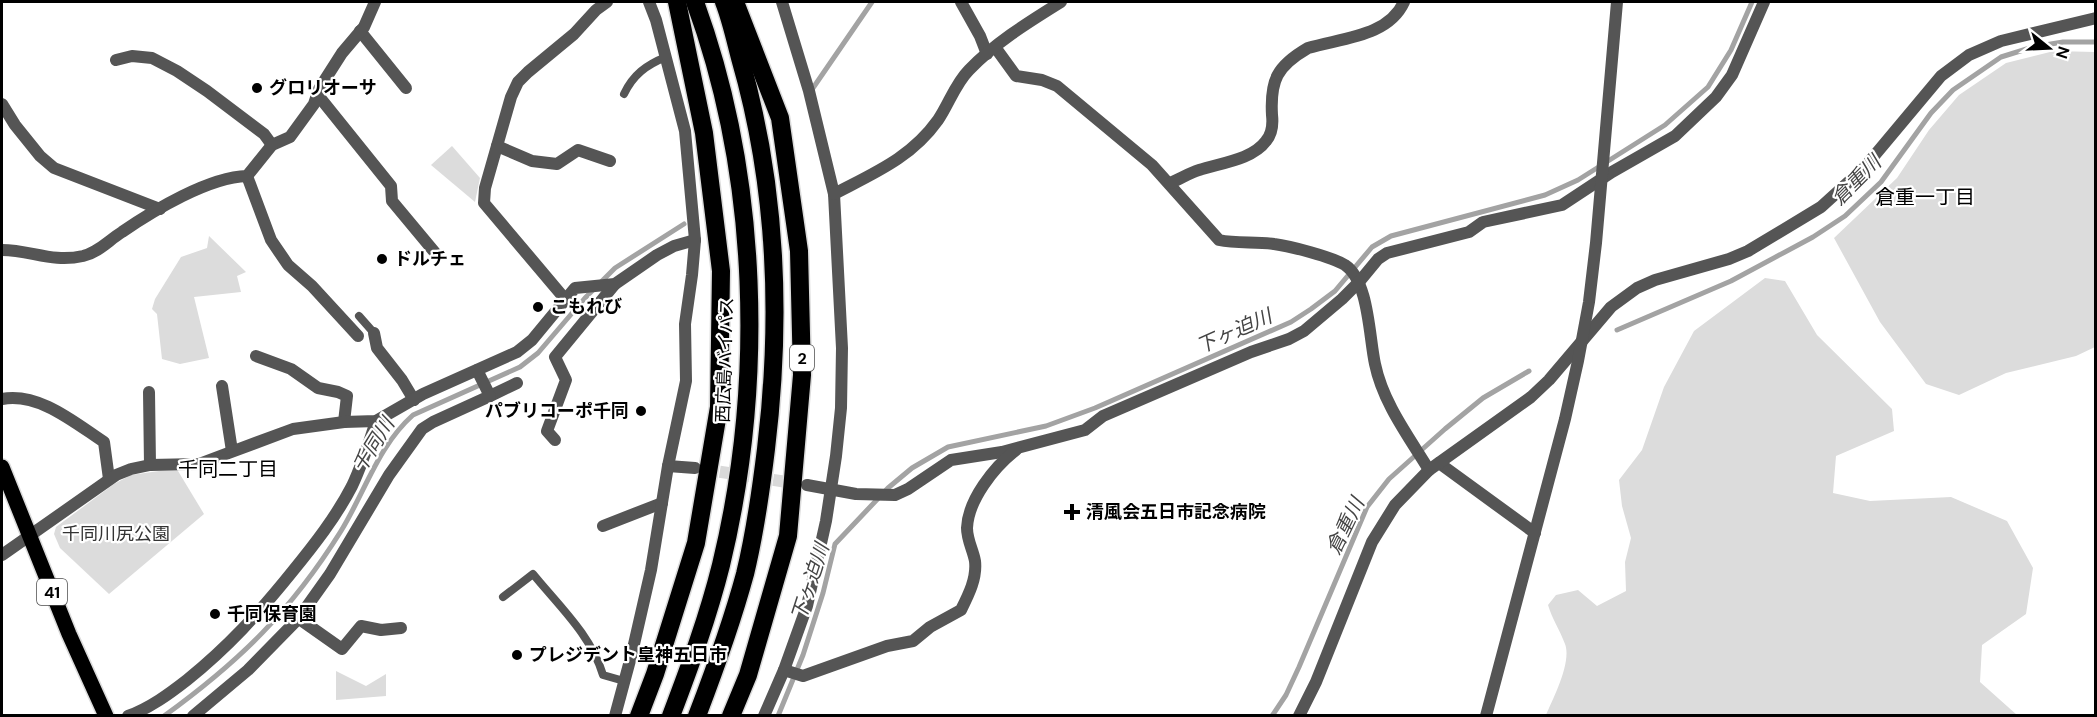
<svg xmlns="http://www.w3.org/2000/svg" width="2097" height="717" font-family="'DM Sans','Noto Sans JP',sans-serif">
<rect width="100%" height="100%" fill="#fff"/>
<g fill="#dcdcdc">
<polygon points="2054,51 2095,52 2095,347 2076,356 2006,373 1959,395 1926,384 1880,322 1834,238 1897,178 1929,130 1959,95 2006,63"/>
<polygon points="452,146 480,178 475,202 431,165"/>
<polygon points="209,236 246,272 237,276 241,292 194,297 209,358 180,364 162,359 157,314 152,309 155,299 181,257 207,248"/>
<path d="M1765,278L1785,281L1817,335L1892,409L1894,431L1836,456L1833,493L1870,501L1951,497L2007,521L2033,568L2026,614L1982,645L1980,682L2017,715H1546C1553,699 1572,662 1565,644C1560,630 1552,619 1548,605L1556,595L1578,590L1597,606L1626,591L1625,562L1631,538L1622,506L1619,480L1642,450L1664,387L1694,331Z"/>
<polygon points="159,471 178,471 204,514 109,594 60,548 54,534 56,527 114,484 131,475"/>
<polygon points="336,671 366,686 386,674 386,696 336,700"/>
</g>
<g fill="none" stroke-linecap="round" stroke-linejoin="round">
<g stroke="#a3a3a3" stroke-width="5">
<polyline points="813,88 872,2"/>
<polyline points="1617,330 1731,281 1813,237 1845,216 1881,182 1931,113 1953,90 2001,57 2033,47 2063,42 2096,42"/>
<path d="M164,716C240,661 291,611 341,531C365,492 378,446 413,415L520,367L538,353L585,298L615,268L684,224"/>
<polyline points="778,716 803,655 823,593 835,544 888,488 912,468 948,447 1046,426 1095,408 1291,322 1311,309 1335,291 1372,247 1391,236 1545,195 1578,180 1665,125 1708,87 1731,50 1752,2"/>
<polyline points="1272,716 1286,695 1299,667 1367,507 1389,479 1445,429 1483,398 1529,371"/>
</g>
<polyline stroke="#d9d9d9" stroke-width="12" stroke-dasharray="12 6" stroke-linecap="butt" points="702,469 800,484"/>
<defs>
<polyline id="primary" points="2,467 69,634 106,716"/>
<g id="motorway">
<polyline points="639,716 655,674 696,543 719,407 721,271 704,133 677,2"/>
<path d="M671,716C690,666 708,617 721,565C765,383 759,177 695,2"/>
<path d="M697,716C715,669 732,622 745,574C755,533 761,490 766,449C782,317 777,186 740,58C735,39 731,20 724,2"/>
<polyline points="731,716 748,675 788,536 802,375 799,251 780,118 735,2"/>
</g>
</defs>
<use href="#primary" stroke="#dbdbdb" stroke-width="18"/>
<use href="#motorway" stroke="#dbdbdb" stroke-width="21"/>
<g stroke="#555" stroke-width="8">
<path d="M624,94C633,75 646,65 666,57"/>
<polyline points="359,316 374,333"/>
<path d="M503,597L533,574C559,606 591,635 603,675L624,681"/>
</g>
<g stroke="#555" stroke-width="12">
<polyline points="961,2 980,36 987,54"/>
<polyline points="360,31 406,88"/>
<path d="M995,47L1016,76L1042,80L1057,86L1152,165L1219,240C1237,244 1256,241 1274,244C1290,246 1332,257 1345,265C1369,281 1369,337 1375,364C1383,403 1409,437 1429,470"/>
<polyline points="116,60 132,56 152,58 177,71 207,91 264,134 272,145"/>
<polyline points="317,94 391,186 392,201 437,255"/>
<polyline points="2,104 15,125 40,156 54,168 160,209"/>
<polyline points="497,146 532,161 557,164 578,150 610,161"/>
<polyline points="247,176 271,240 288,265 312,286 358,336"/>
<path d="M1170,183C1180,179 1189,173 1199,170C1220,163 1252,160 1266,141C1272,134 1273,124 1272,115C1270,80 1277,66 1308,48C1341,38 1388,37 1404,2"/>
<path d="M2,250C31,250 52,263 83,256C99,252 109,240 122,232C154,210 209,177 247,176L272,145L290,137L314,104L319,89L342,53L364,27L375,2"/>
<polyline points="565,299 484,203 485,188 511,97 518,82 528,72 574,34 596,10 607,2"/>
<polyline points="374,333 377,348 402,380 414,400"/>
<polyline points="256,356 291,369 318,388 338,392 347,396 344,422"/>
<polyline points="477,370 490,396 517,383"/>
<polyline points="222,386 232,451"/>
<polyline points="149,392 150,465"/>
<path d="M2,399C39,392 75,423 104,442L109,479"/>
<polyline points="555,440 547,431 566,380 555,357 615,284"/>
<polyline points="1439,463 1535,533"/>
<polyline points="668,466 695,468"/>
<polyline points="807,485 856,494 895,495 908,489 951,460 1002,452 1085,430 1103,416 1251,352 1289,339 1304,331 1342,299 1359,282 1378,259 1387,253 1469,232 1483,222 1562,205 1612,172 1675,136 1716,97 1732,75 1764,2"/>
<polyline points="603,526 662,503"/>
<polyline points="2,555 116,475 131,469 150,465 199,464 293,429 344,422 376,421 423,394 517,352 532,340 575,288 615,284 657,255 674,246 695,240"/>
<polyline points="298,618 342,649 361,626 381,630 401,628"/>
<path d="M784,670L803,676L887,646L913,641L930,627L961,610C969,594 977,578 975,561C973,550 967,540 967,528C968,500 994,467 1016,450"/>
<path d="M128,716C150,708 169,694 187,680C228,647 259,613 292,572C314,545 336,517 352,486C362,465 369,443 376,421"/>
<polyline points="193,716 248,670 298,619 330,574 389,475 422,429 433,422 490,396"/>
<polyline points="615,716 632,653 651,570 668,466 686,381 685,324 692,275 695,240 685,131 656,20 649,2"/>
<polyline points="764,716 784,670 807,606 826,521 836,456 841,408 842,348 834,194 809,91 782,2"/>
</g>
<g stroke="#555" stroke-width="12">
<path d="M834,194C874,173 911,158 938,120C949,104 955,84 969,70C996,42 1029,22 1061,2"/>
<polyline points="1299,716 1316,682 1372,542 1395,505 1429,470 1531,397 1549,380 1611,307 1637,288 1655,280 1729,259 1748,251 1821,207 1864,168 1941,76 1969,55 2001,41 2096,18"/>
<polyline points="1486,716 1565,419 1578,361 1589,302 1596,243 1617,2"/>
</g>
<use href="#primary" stroke="#000" stroke-width="15"/>
<use href="#motorway" stroke="#000" stroke-width="18"/>
</g>
<g fill="#000" stroke="#fff" stroke-width="2">
<circle cx="257" cy="88" r="6"/>
<circle cx="382" cy="259" r="6"/>
<circle cx="538" cy="307" r="6"/>
<circle cx="641" cy="411" r="6"/>
<path d="M1069 503h6v6h6v6h-6v6h-6v-6h-6v-6h6z"/>
<circle cx="215" cy="614" r="6"/>
<circle cx="517" cy="655" r="6"/>
</g>
<g text-anchor="middle" stroke-width="4.5" stroke-linejoin="round" paint-order="stroke">
<g fill="#fff" stroke="#4c4c4c" stroke-width="1.5">
<rect x="790" y="345" width="24" height="26" rx="4.5"/>
<rect x="37" y="579" width="30" height="26" rx="4.5"/>
</g>
<g font-size="16" font-weight="bold" fill="#000">
<text x="802" y="364">2</text>
<text x="52" y="598">41</text>
</g>
<g font-size="18" font-weight="bold" fill="#000" stroke="#fff" text-anchor="start">
<text x="269" y="94">グロリオーサ</text>
<text x="394" y="265">ドルチェ</text>
<text x="550" y="313">こもれび</text>
<text x="629" y="417" text-anchor="end">パブリコーポ千同</text>
<text x="1086" y="518">清風会五日市記念病院</text>
<text x="227" y="620">千同保育園</text>
<text x="529" y="661">プレジデント皇神五日市</text>
</g>
<g font-size="18" fill="#000" stroke="#fff">
<text transform="translate(725 360) rotate(-88)" y="6">西広島バイパス</text>
</g>
<g font-size="18" fill="#333" stroke="#fff">
<text x="116" y="540">千同川尻公園</text>
</g>
<g font-size="20" font-style="italic" fill="#444" stroke="#fff">
<text transform="translate(1856 180) rotate(-45)" y="7">倉重川</text>
<text transform="translate(1234 331) rotate(-24)" y="7">下ヶ迫川</text>
<text transform="translate(373 445) rotate(-58)" y="7">千同川</text>
<text transform="translate(1345 526) rotate(-64)" y="7">倉重川</text>
<text transform="translate(810 582) rotate(-72)" y="7">下ヶ迫川</text>
</g>
<g font-size="20" fill="#000" stroke="#fff">
<text x="1925" y="204">倉重一丁目</text>
<text x="228" y="476">千同二丁目</text>
</g>
</g>
<rect width="2097" height="717" fill="none" stroke="#000000" stroke-width="6"/>
<g transform="translate(2049 48) rotate(108)" stroke="#ffffff" stroke-width="4.5" paint-order="stroke">
<path d="M0-4.5L10 22L0 15L-10 22Z" fill="#000000"/>
<text y="-9" font-size="16" font-weight="bold" text-anchor="middle" fill="#000000">N</text>
</g>
</svg>
